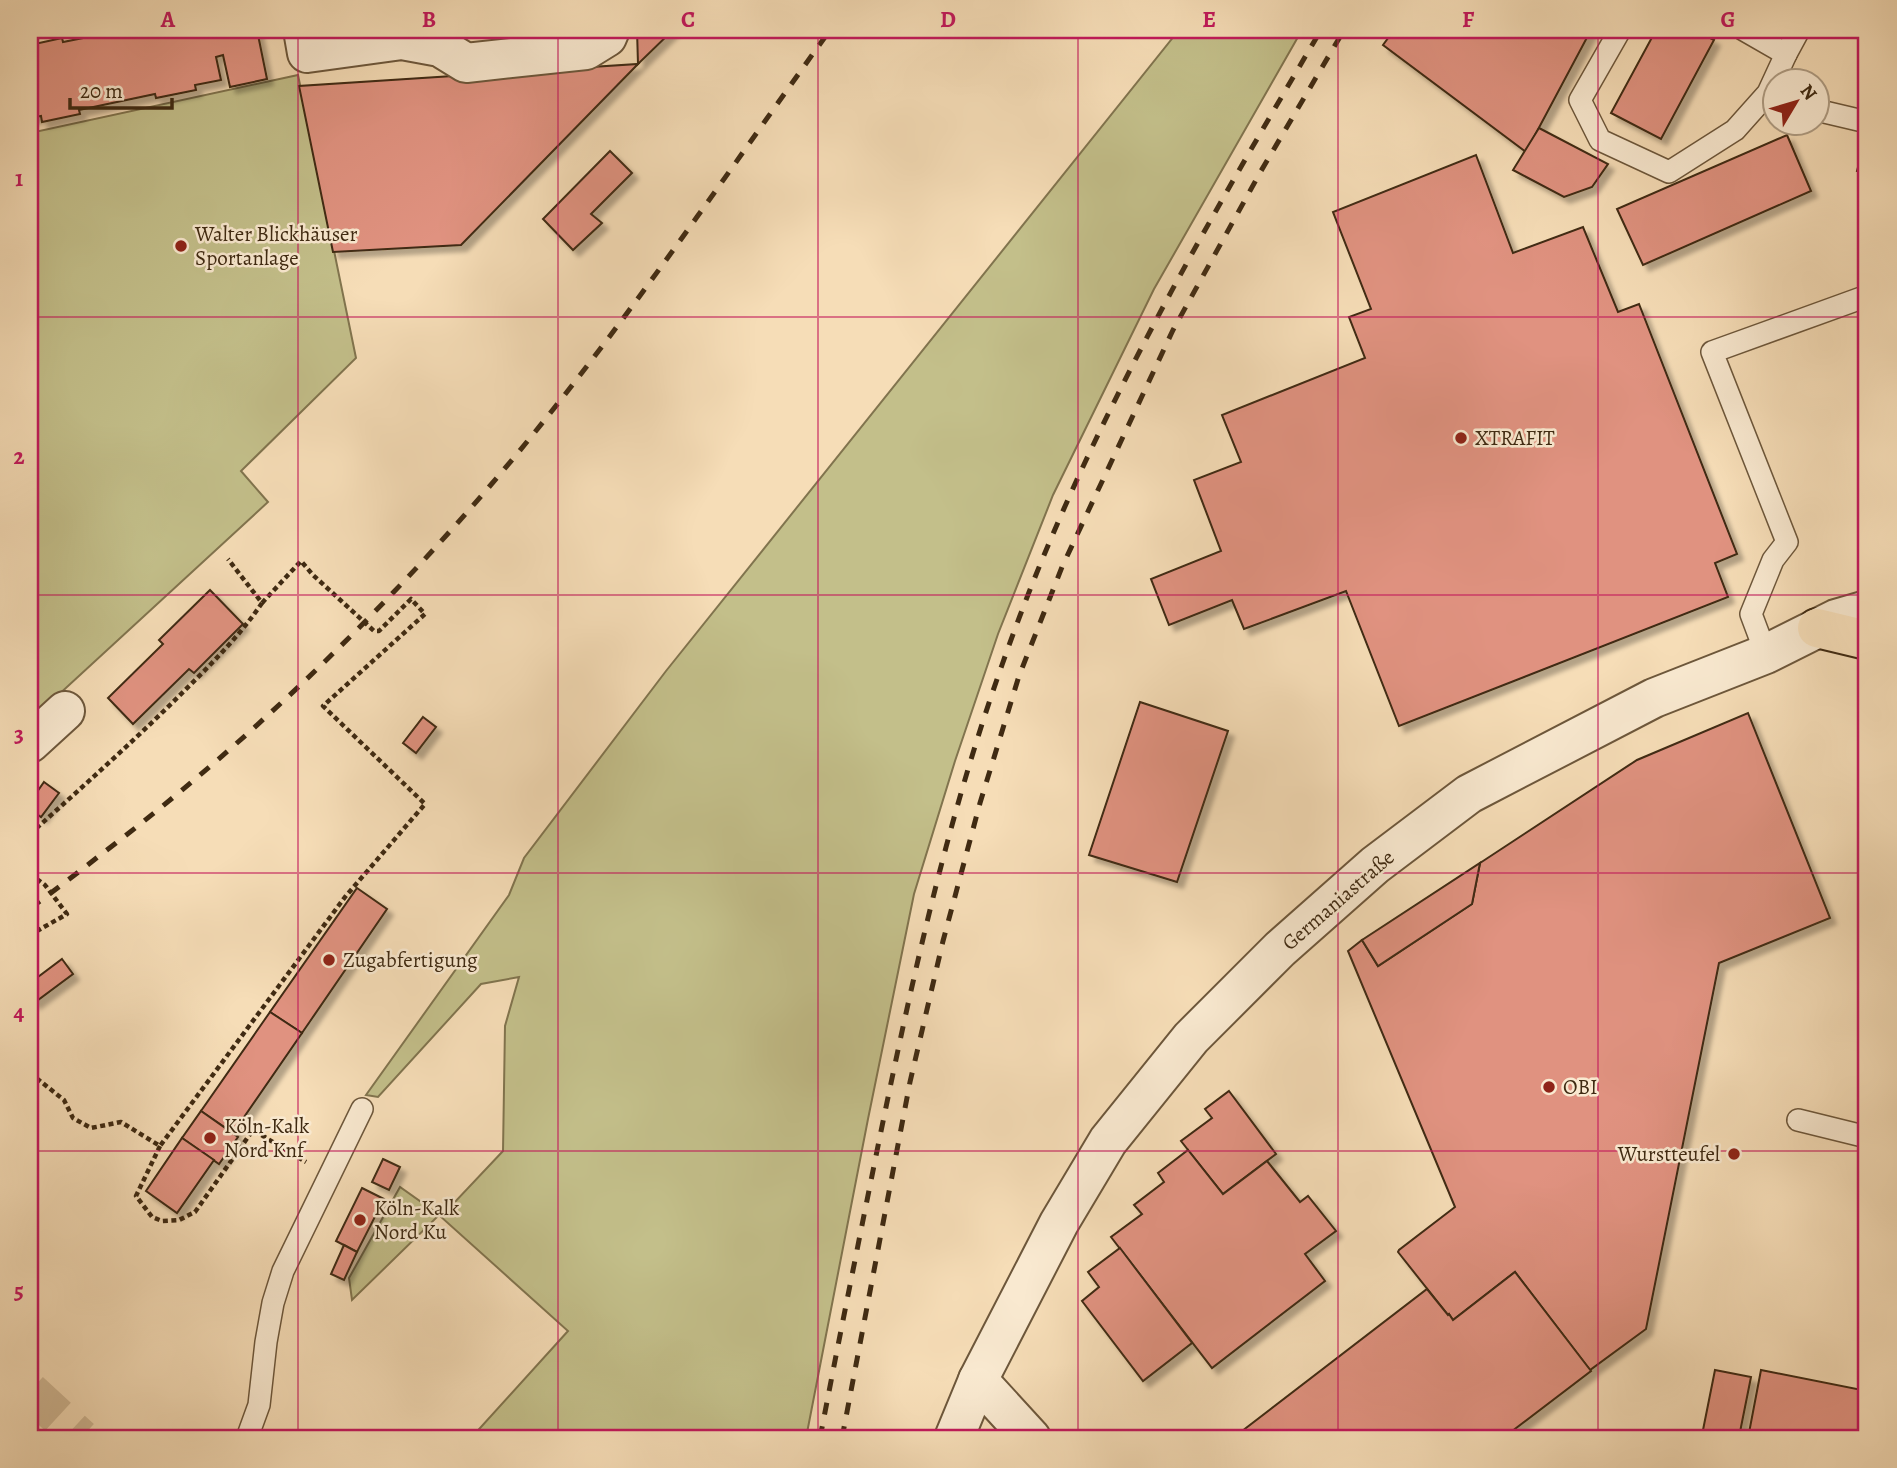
<svg xmlns="http://www.w3.org/2000/svg" width="1897" height="1468" font-family="Alegreya,serif">
<defs>
<filter id="shadow"><feDropShadow dx="6" dy="6" stdDeviation="2" flood-color="#0004"/></filter>
</defs>
<rect width="100%" height="100%" fill="#f6ddb7"/>
<filter id="stains"><feTurbulence type="fractalNoise" baseFrequency=".00286" numOctaves="4"/><feColorMatrix values="0 0 0 0 .2 0 0 0 0 .09 0 0 0 0 .02 0 0 0 .5 -.17"/></filter>
<radialGradient id="worn" r=".72"><stop offset=".6" stop-color="#630" stop-opacity="0"/><stop offset="1" stop-color="#630" stop-opacity=".3"/></radialGradient>
<g fill="#c3bf8a" stroke="#81744e" stroke-width="2">
<polygon points="1179,30 1302,30 1154,289 1053,495 998,634 955,761 914,894 868,1119 806,1438 471,1438 568,1331 439,1215 352,1300 349,1278 400,1187 434,1211 454,1203 503,1151 505,1026 519,977 481,984 378,1097 366,1095 509,895 524,858 666,671"/>
<polygon points="298,75 356,358 241,471 268,502 30,721 30,133"/>
</g>
<g fill="#e09280" stroke="#3f2a12" stroke-width="2" filter="url(#shadow)">
<polygon points="123,30 257,30 267,79 230,87 223,55 216,57 221,80 195,85 196,90 156,98 155,94 79,110 80,114 42,122 41,116 30,118 30,45 62,38 63,42"/>
<polygon points="637,30 673,30 638,64"/>
<polygon points="1394,30 1591,30 1526,152 1383,45"/>
<polygon points="1656,30 1695,30 1714,40 1661,139 1611,113"/>
<polygon points="638,64 461,245 333,252 299,86"/>
<polygon points="1539,128 1608,164 1592,187 1564,197 1513,170"/>
<polygon points="1787,135 1811,191 1643,265 1617,209"/>
<polygon points="610,151 632,173 591,214 602,223 573,250 543,219"/>
<polygon points="1862,152 1867,153 1867,173 1857,171"/>
<polygon points="1476,155 1513,253 1583,227 1618,312 1639,304 1737,554 1715,563 1728,597 1399,726 1346,591 1244,629 1232,600 1169,625 1151,579 1221,551 1194,480 1241,462 1222,415 1365,358 1349,317 1371,309 1333,212"/>
<polygon points="210,590 243,624 194,673 189,669 133,724 108,698 163,644 159,640"/>
<polygon points="1140,702 1228,731 1177,882 1089,855"/>
<polygon points="1748,713 1830,918 1719,963 1646,1329 1590,1370 1515,1272 1453,1320 1449,1314 1448,1315 1398,1252 1399,1250 1455,1207 1348,951 1362,940 1378,966 1472,904 1480,863 1637,760"/>
<polygon points="423,717 436,727 416,753 403,743"/>
<polygon points="44,782 59,793 41,817 30,809 30,802"/>
<polygon points="1480,863 1472,904 1378,966 1362,940"/>
<polygon points="357,888 387,909 302,1033 270,1012"/>
<polygon points="62,959 73,974 34,1003 30,997 30,983"/>
<polygon points="270,1012 302,1033 233,1133 201,1111"/>
<polygon points="1229,1091 1276,1154 1223,1194 1181,1141 1212,1118 1205,1109"/>
<polygon points="201,1111 238,1137 219,1164 182,1138"/>
<polygon points="182,1138 214,1160 177,1213 146,1191"/>
<polygon points="1188,1150 1223,1194 1267,1161 1300,1202 1308,1196 1336,1231 1305,1254 1325,1281 1212,1368 1111,1237 1142,1214 1134,1205 1164,1182 1158,1173"/>
<polygon points="383,1159 400,1167 389,1190 372,1182"/>
<polygon points="362,1188 384,1199 357,1252 336,1241"/>
<polygon points="344,1245 357,1252 344,1280 331,1274"/>
<polygon points="1120,1248 1192,1343 1143,1381 1082,1301 1099,1287 1088,1272"/>
<polygon points="1515,1272 1591,1371 1503,1438 1233,1438 1427,1289 1448,1315 1449,1314 1453,1320"/>
<polygon points="1715,1370 1751,1377 1739,1437 1703,1430"/>
<polygon points="1761,1370 1867,1391 1867,1404 1860,1438 1748,1438"/>
</g>
<g fill="none" stroke-linecap="round" stroke-linejoin="round">
<polyline stroke="#d1b996" stroke-width="38" stroke-dasharray="38 19" stroke-linecap="butt" points="30,1391 81,1438"/>
<defs>
<g id="service">
<polyline points="1620,30 1580,100 1600,140 1669,172 1735,130 1768,93 1786,54 1744,30"/>
<polyline points="1786,54 1799,30"/>
<polyline points="1816,110 1867,122"/>
<polyline points="1766,654 1751,614 1773,560 1787,542 1712,352 1867,296"/>
<polyline points="1798,1120 1867,1137"/>
<polyline points="247,1438 259,1405 266,1342 273,1303 283,1271 362,1109"/>
</g>
<g id="minor">
<polyline points="303,30 307,53 402,40 440,47 466,63 586,50 607,37 610,30"/>
<polyline points="30,743 65,711"/>
<polyline points="978,1380 1031,1438"/>
<polyline points="954,1438 978,1380 1059,1223 1108,1141 1191,1038 1280,949 1375,865 1469,794 1654,698 1766,654 1836,619 1867,610"/>
</g>
<polyline id="primary" points="1817,628 1867,640"/>
</defs>
<use href="#service" stroke="#6d573b" stroke-width="24"/>
<use href="#minor" stroke="#6d573b" stroke-width="42"/>
<use href="#primary" stroke="#3f2a12" stroke-width="42"/>
<g stroke="#3f2a12" stroke-width="4.5" stroke-dasharray="5 3.5" stroke-linecap="butt">
<path d="M30,834C78,791 126,748 172,703C204,671 237,640 262,603L228,559"/>
<polyline points="30,874 45,885 67,914 30,935"/>
<polyline points="30,1073 64,1100 73,1118 91,1128 121,1122 160,1146 345,897 425,804 323,706 425,614 411,599 379,631 374,631 313,575 301,561 262,603"/>
<polyline points="160,1146 136,1196 152,1217 162,1221 179,1220 195,1212 253,1130 306,1162"/>
</g>
<use href="#service" stroke="#f9e9d0" stroke-width="21"/>
<use href="#minor" stroke="#f9e9d0" stroke-width="38"/>
<use href="#primary" stroke="#f6ddb7" stroke-width="38"/>
<g stroke="#3f2a12" stroke-width="5" stroke-dasharray="12 12" stroke-linecap="butt">
<path d="M30,908C59,888 87,865 116,843C252,738 377,617 489,487C613,343 719,184 830,30"/>
<path d="M820,1438C839,1339 859,1240 879,1141C912,980 947,820 1002,665C1080,441 1201,233 1321,30"/>
<polyline points="842,1438 910,1082 943,941 980,803 1019,676 1062,567 1173,330 1261,171 1344,30"/>
</g>
</g>
<path fill="none" stroke="#c2185b" stroke-width="2" stroke-opacity="0.55" d="M298,30V1438M558,30V1438M818,30V1438M1078,30V1438M1338,30V1438M1598,30V1438M30,317H1867M30,595H1867M30,873H1867M30,1151H1867"/>
<g fill="#8f2418" stroke="#f9e9d0" stroke-width="2.5">
<circle cx="181" cy="246" r="7"/>
<circle cx="1461" cy="438" r="7"/>
<circle cx="329" cy="960" r="7"/>
<circle cx="1549" cy="1087" r="7"/>
<circle cx="210" cy="1138" r="7"/>
<circle cx="1734" cy="1154" r="7"/>
<circle cx="360" cy="1220" r="7"/>
</g>
<g text-anchor="middle" stroke-width="5" stroke-linejoin="round" paint-order="stroke">
<g font-size="21" fill="#3f2a12" stroke="#f9e9d0" text-anchor="start">
<text x="195" y="241">Walter Blickhäuser<tspan x="195" dy="24">Sportanlage</tspan></text>
<text x="1475" y="445">XTRAFIT</text>
<text x="343" y="967">Zugabfertigung</text>
<text x="1563" y="1094">OBI</text>
<text x="224" y="1133">Köln-Kalk<tspan x="224" dy="24">Nord Knf</tspan></text>
<text x="1720" y="1161" text-anchor="end">Wurstteufel</text>
<text x="374" y="1215">Köln-Kalk<tspan x="374" dy="24">Nord Ku</tspan></text>
</g>
<g font-size="21" fill="#3f2a12" stroke="#f9e9d0">
<text transform="translate(1338 900) rotate(-41)" y="7">Germaniastraße</text>
</g>
</g>
<rect width="1897" height="1468" fill="none" stroke="#f6ddb7" stroke-width="77"/>
<g transform="translate(1796 102) rotate(52)"><circle r="33" fill="#f9e9d0" stroke="#af9d84" stroke-width="2"/>
<path d="M0-5L12 26L0 18L-12 26Z" fill="#8f2418"/>
<text y="-10" font-size="19" font-weight="bold" text-anchor="middle" fill="#3f2a12">N</text>
</g>
<path d="M70 98v10h102v-10" fill="none" stroke="#3f2a12" stroke-width="3.5"/>
<text x="80" y="98" font-size="21" fill="#3f2a12" stroke="#f9e9d0" stroke-width="5" paint-order="stroke">20 m</text>
<rect x="38" y="38" width="1820" height="1392" fill="none" stroke="#c2185b" stroke-width="2.5"/>
<g font-size="23" text-anchor="middle" font-weight="bold" fill="#c2185b">
<text x="168" y="27">A</text>
<text x="429" y="27">B</text>
<text x="688" y="27">C</text>
<text x="948" y="27">D</text>
<text x="1209" y="27">E</text>
<text x="1468" y="27">F</text>
<text x="1728" y="27">G</text>
<text x="19" y="186">1</text>
<text x="19" y="464">2</text>
<text x="19" y="742">3</text>
<text x="19" y="1020">4</text>
<text x="19" y="1298">5</text>
</g>
<rect width="100%" height="100%" filter="url(#stains)"/>
<rect width="100%" height="100%" fill="url(#worn)"/>
</svg>
